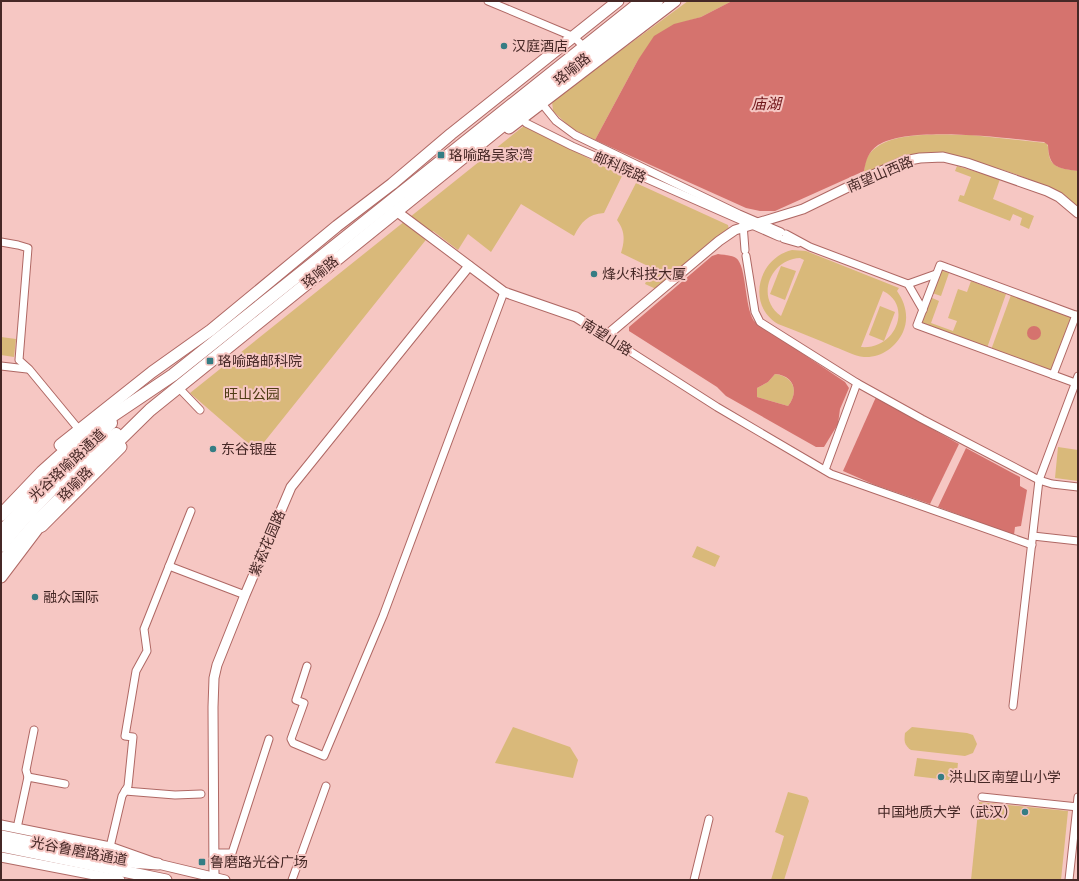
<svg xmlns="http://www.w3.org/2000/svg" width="1079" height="881" font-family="'PT Sans','Noto Sans SC',sans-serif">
<rect width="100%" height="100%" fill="#f6c7c3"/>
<g fill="#d9b97a" fill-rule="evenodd">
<polygon points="688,1 732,1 701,17 674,25 638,60 595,140 571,128 553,111 552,101"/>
<path d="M525,125L622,176L604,213C588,214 581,222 574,236L521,204L491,252L468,234L458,250L433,231L257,451L190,393Z"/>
<path d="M971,135L1046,143C1049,146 1048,150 1049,155C1051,169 1067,169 1078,171V207C1045,179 988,165 946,154C916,149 893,164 867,175L864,171C865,166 865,160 868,156C885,129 943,135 971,135Z"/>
<polygon points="957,166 1000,179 993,199 1034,216 1029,229 1020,225 1022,218 1013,214 1010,221 958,201 960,195 964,196 971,177 955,171"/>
<path d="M636,183L728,225L729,230L656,289L645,284L652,268L621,253C625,240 625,231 617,220Z"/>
<path d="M792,250L806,251L899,288L897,291C906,304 909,318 903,332C896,347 881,358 864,357C854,356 844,350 835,347C816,339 797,331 778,324C746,305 758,258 792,250ZM800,258L804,260L781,316C755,298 770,259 800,258ZM883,291C913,305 896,350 861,347Z"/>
<polygon points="781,266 796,271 785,300 770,294"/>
<polygon points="940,270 949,273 941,296 932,293"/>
<polygon points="971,281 1006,294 987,348 920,324 930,297 939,301 931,323 953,331 957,321 948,318 958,289 967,292"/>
<polygon points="1011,295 1071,317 1050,372 991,350"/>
<polygon points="880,306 895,312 884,341 869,335"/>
<polygon points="1,337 16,339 14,357 1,355"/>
<path d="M775,374C793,376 800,391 788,406L757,397V388L768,382Z"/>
<polygon points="1058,447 1078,450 1078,481 1055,478"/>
<polygon points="697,546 720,556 715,567 692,557"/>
<polygon points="513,727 570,747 578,760 573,778 495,763"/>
<path d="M912,727L967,733L973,735L977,744L973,753L965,756L911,750C904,745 904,741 905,733Z"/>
<polygon points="917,758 958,763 956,781 914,776"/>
<polygon points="788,792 807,797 809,801 784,880 771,880 784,836 775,832"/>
<polygon points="979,802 1068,811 1061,880 971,880"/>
</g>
<g fill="#d5736e" fill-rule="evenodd">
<path d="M732,1H1078V171C1057,168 1049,168 1048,145L1044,142C1006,138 910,125 878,145C868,152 866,160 864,171L775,211H760L746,208L595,140L638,60L654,36L674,24L701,17Z"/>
<path d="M718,254C723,255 732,255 736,258C747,266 744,306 754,321L845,382L849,388L840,409L838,424L824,447H816L726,396L717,387L629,331V327L712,256ZM775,374C793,375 800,391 788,406L757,397V388L768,382Z"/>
<circle cx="1034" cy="333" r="7"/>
<polygon points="876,397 959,444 930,504 875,485 843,471"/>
<polygon points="966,448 1020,477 1020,486 1027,490 1021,526 1015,527 1014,535 938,507"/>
</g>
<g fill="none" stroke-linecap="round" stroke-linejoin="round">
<defs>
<g id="street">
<polyline points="488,1 574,37 583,46"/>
<polyline points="539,100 556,121 575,135 739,214 781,232"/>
<polyline points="519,116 526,123 572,146 779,237"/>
<polyline points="743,224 745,250"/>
<polyline points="786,234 810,247 908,284 923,310"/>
<polyline points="784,239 798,243"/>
<polyline points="1,242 18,245 28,248 19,360 29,369 81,432"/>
<polyline points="746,256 755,312 760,322 857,383 922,419 1039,480 1052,484 1078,487"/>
<polyline points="908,284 936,274"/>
<polyline points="1078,316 940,265 917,325 1078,384"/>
<polyline points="606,336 717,407 831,474 1032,545"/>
<polyline points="1,366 27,369"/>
<polyline points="1053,375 1076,315"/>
<polyline points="178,387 200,410"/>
<polyline points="825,470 857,383"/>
<polyline points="1033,536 1078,541"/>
<polyline points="169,566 245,595"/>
<polyline points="307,666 296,700 304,703 291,739 293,743 324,756 383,616 504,292"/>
<polyline points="1013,706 1039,480 1078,376"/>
<polyline points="28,777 26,770 34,730"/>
<polyline points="125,791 175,795 201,794"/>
<polyline points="982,797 1078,807"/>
<polyline points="17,828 28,777 65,784"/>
<polyline points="110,847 122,796 128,786 133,737 125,736 136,671 147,651 144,629 191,511"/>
<polyline points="215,853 232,853 269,739"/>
<polyline points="292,880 326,786"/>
<polyline points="694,880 709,819"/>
<polyline points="1069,880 1078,797"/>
</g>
<g id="secondary">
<polyline points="396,211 504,292 576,317 606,336 719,241 735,230 803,209 879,172 904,161 920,158 943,157 967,163 1047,191 1059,197 1078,213"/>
<polyline points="1,825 110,847 158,864 225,880"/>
<polyline points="1,857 120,880"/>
<polyline points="214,877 213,707 214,678 217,665 245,595 291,487 469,266"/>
</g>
<g id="primary">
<polyline points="509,128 675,1"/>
<polyline points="60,445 152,372 211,330 337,226 392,184 451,134 618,1"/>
<polyline points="1,577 38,528 42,526 121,447"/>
<polyline points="1,836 129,862 158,864"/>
<polyline points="1,846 166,880"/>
</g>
<g id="highway">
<polyline points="1,515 42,472 81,437 173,375 642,1"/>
<polyline points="1,532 64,464 111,423"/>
<path d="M1,546C35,504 72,466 116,434"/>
<polyline points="1,563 40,518 150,410 657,1"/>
</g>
</defs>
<use href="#street" stroke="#af6864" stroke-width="9"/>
<use href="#secondary" stroke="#af6864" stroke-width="11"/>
<use href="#primary" stroke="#af6864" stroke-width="13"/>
<use href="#highway" stroke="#af6864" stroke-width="14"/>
<use href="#street" stroke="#fff" stroke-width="7"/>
<use href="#secondary" stroke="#fff" stroke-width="9"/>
<use href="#primary" stroke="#fff" stroke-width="11"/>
<use href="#highway" stroke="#fff" stroke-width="12"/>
</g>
<g fill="#357d84" stroke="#f6c7c3" stroke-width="1.5">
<circle cx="504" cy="46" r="4"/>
<rect x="437" y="151" width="8" height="8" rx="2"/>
<circle cx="594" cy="274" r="4"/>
<rect x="206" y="357" width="8" height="8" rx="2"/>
<circle cx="213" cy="449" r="4"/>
<circle cx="35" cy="597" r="4"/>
<circle cx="941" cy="777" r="4"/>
<circle cx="1025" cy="812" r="4"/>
<rect x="198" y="858" width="8" height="8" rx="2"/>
</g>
<g text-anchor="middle" stroke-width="4" stroke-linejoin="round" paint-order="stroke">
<g font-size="14" fill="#462826" stroke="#f6c7c3" text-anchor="start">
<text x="512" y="51">汉庭酒店</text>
<text x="449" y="160">珞喻路吴家湾</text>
<text x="602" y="279">烽火科技大厦</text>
<text x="218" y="366">珞喻路邮科院</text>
<text x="221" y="454">东谷银座</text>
<text x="43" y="602">融众国际</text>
<text x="949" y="782">洪山区南望山小学</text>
<text x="1017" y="817" text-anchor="end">中国地质大学（武汉）</text>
<text x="210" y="867">鲁磨路光谷广场</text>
</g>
<g font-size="14" fill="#462826" stroke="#f6c7c3">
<text transform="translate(572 69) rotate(-39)" y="5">珞喻路</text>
<text transform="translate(620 167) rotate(24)" y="5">邮科院路</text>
<text transform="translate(880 174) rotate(-23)" y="5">南望山西路</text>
<text transform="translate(320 272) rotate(-39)" y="5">珞喻路</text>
<text transform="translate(607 337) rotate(32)" y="5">南望山路</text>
<text transform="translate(67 465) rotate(-43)" y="5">光谷珞喻路通道</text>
<text transform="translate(75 484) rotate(-45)" y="5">珞喻路</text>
<text transform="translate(267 543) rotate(-67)" y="5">紫菘花园路</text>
<text transform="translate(79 851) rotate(11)" y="5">光谷鲁磨路通道</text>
</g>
<g font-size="14" fill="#4e3c14" stroke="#f6c7c3">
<text x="252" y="399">旺山公园</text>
</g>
<g font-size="15" font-style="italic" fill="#70171b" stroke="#f6c7c3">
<text x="766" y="109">庙湖</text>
</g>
</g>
<rect width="1079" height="881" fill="none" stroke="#462826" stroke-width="4"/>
</svg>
